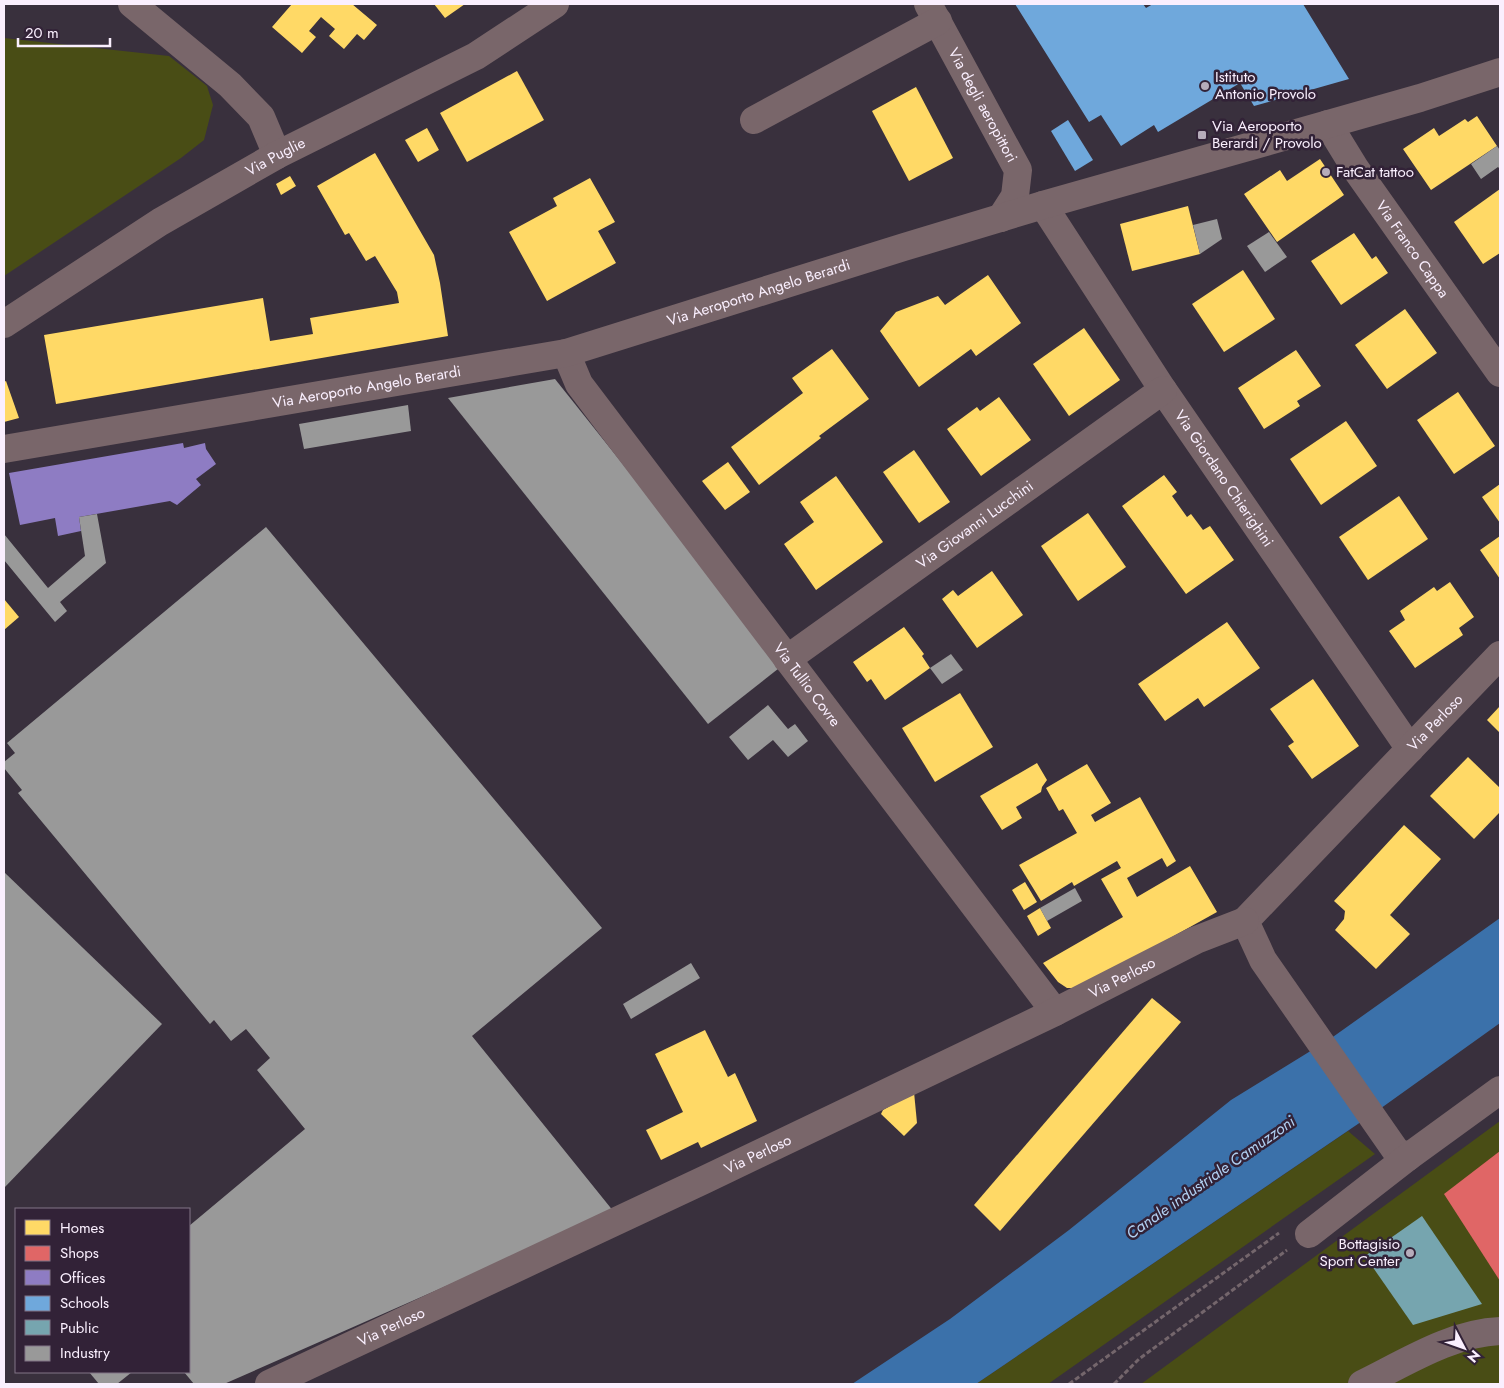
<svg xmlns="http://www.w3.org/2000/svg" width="1504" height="1388" font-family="Jost,sans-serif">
<rect width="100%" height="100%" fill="#39303d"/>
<g fill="#494d15">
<polygon points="4,38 169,56 207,86 213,105 204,140 181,158 4,276"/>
<polygon points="1500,1121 1500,1384 1141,1384"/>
<polygon points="1348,1131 1375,1154 1048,1384 976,1384"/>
</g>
<polygon fill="#3b71aa" points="1500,918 1500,1023 1377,1111 976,1384 852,1384 950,1319 1069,1230 1231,1100 1330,1039"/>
<g fill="#ffd966">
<polygon points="292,4 352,4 377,25 364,40 357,34 344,49 329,36 335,29 321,17 309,31 316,37 302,53 272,27"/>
<polygon points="434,4 465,4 445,18"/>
<polygon points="517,71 544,120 467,162 440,113"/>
<polygon points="916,87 953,158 909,181 872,111"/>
<polygon points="1477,116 1497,146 1431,190 1403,149 1434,128 1439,136 1465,119 1468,122"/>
<polygon points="427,128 439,150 418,162 405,140"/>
<polygon points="375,153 434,255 440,283 448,336 56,404 44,335 263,298 270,341 313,334 310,318 399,303 397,292 375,256 366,261 349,233 345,235 317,186"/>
<polygon points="1320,159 1344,195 1277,242 1244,194 1280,170 1287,181"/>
<polygon points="290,176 296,186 281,195 276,184"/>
<polygon points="590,178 615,222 598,231 616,263 547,301 509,232 557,206 553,198"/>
<polygon points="1500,189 1500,253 1483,264 1454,222"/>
<polygon points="1188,206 1200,254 1132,271 1120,224"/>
<polygon points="1354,233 1372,259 1376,256 1388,273 1341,305 1311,261"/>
<polygon points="1243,270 1275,319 1224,352 1192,304"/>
<polygon points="988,275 1021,323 976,356 971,349 919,387 880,331 896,312 938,296 945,305"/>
<polygon points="1405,309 1437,353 1387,389 1355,345"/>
<polygon points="1084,328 1120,380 1069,416 1033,364"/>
<polygon points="832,349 869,399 819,436 821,438 759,485 731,447 803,393 792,378"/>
<polygon points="1296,350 1321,386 1297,401 1300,406 1264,429 1238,388"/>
<polygon points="6,381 19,418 4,422 4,382"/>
<polygon points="1458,392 1495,446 1454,474 1417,420"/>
<polygon points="999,397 1031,440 981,476 947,429 977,407 980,411"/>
<polygon points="1346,421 1377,466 1321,505 1290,459"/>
<polygon points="914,450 950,502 919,523 883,472"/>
<polygon points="728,462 750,492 725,510 702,481"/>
<polygon points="1164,475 1177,492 1172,496 1187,517 1191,514 1203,530 1210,526 1234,560 1186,594 1122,506"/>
<polygon points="836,476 883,542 816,590 784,544 814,522 800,502"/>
<polygon points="1500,484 1500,523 1482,497"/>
<polygon points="1399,496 1428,539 1368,580 1339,537"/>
<polygon points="1088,513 1126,567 1078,601 1041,546"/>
<polygon points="1500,536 1500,579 1480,550"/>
<polygon points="992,571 1023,615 977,648 942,599 953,590 958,596"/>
<polygon points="1450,582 1474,617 1459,628 1463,635 1415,668 1389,631 1405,620 1400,611 1434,587 1437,591"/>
<polygon points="4,599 19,617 4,630"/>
<polygon points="1227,622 1260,668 1204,707 1198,698 1165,721 1138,684"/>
<polygon points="904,627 924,654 922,656 930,668 885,700 871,679 867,682 853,662"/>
<polygon points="1313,679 1359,746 1312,779 1288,746 1294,742 1270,709"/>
<polygon points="960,693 993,747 935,782 902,728"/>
<polygon points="1500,706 1500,733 1487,720"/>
<polygon points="1468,757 1500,788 1500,812 1474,839 1430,796"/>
<polygon points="1037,763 1047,780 1042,787 1041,792 1016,807 1022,818 1002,830 980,796"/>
<polygon points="1087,764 1111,803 1091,815 1095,822 1140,797 1176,861 1167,867 1162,858 1127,878 1137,897 1190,866 1217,912 1145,952 1075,988 1067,988 1058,982 1043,963 1123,917 1101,879 1121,868 1117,861 1074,886 1072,882 1041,901 1019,865 1077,833 1063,809 1059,811 1046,788"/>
<polygon points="1404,825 1441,859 1390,915 1410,934 1376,969 1335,930 1344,919 1345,911 1334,901"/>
<polygon points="1025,882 1037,902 1024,910 1012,890"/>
<polygon points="1040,908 1051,928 1038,936 1027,916"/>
<polygon points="1152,998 1181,1022 1000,1231 974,1205"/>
<polygon points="705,1030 728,1077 735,1073 757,1121 701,1148 698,1142 661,1160 646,1130 683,1112 655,1054"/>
<polygon points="914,1092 917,1123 904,1136 881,1114 883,1110"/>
</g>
<polygon fill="#e06666" points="1500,1151 1500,1281 1444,1194"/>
<polygon fill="#8e7cc3" points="183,443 184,448 205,443 206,449 216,464 196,479 201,485 177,505 170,501 79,517 81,531 58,536 55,518 20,525 9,473"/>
<g fill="#6fa8dc">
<polygon points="1015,4 1143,4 1146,8 1153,4 1303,4 1349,79 1254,106 1240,83 1158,132 1154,125 1121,146 1101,115 1089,122"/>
<polygon points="1068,120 1093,160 1075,171 1051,131"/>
</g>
<polygon fill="#76a5af" points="1422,1216 1482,1304 1413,1325 1365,1256"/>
<g fill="#999">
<polygon points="1497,146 1500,150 1500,169 1498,167 1481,179 1471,164"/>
<polygon points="1217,219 1222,239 1200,254 1193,225"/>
<polygon points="1269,232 1287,257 1265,272 1247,246"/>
<polygon points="555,379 783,665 708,724 448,398"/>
<polygon points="408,405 411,431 304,449 299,424"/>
<polygon points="97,514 106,563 60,602 67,611 55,622 4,560 4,534 48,588 85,556 79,517"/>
<polygon points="266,527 602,928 472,1036 614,1212 224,1384 194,1384 184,1372 189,1372 189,1226 305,1129 257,1070 270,1058 246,1029 231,1041 214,1020 210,1024 18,793 22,790 4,768 4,762 15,753 7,743"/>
<polygon points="951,654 963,670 942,684 930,668"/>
<polygon points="768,705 788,729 795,724 808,741 788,757 773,740 748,760 729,737"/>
<polygon points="4,872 162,1024 4,1188"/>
<polygon points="1075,888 1082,901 1047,921 1040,908"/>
<polygon points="691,963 700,978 631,1019 623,1004"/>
<polygon points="89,1372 132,1372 117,1384 99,1384"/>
</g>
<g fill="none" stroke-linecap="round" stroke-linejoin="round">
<g stroke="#74666c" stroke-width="3" stroke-dasharray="5 2.5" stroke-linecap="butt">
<polyline points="1069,1384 1279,1233"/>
<polyline points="1114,1384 1139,1359 1287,1250"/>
</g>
<g stroke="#79666a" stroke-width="28">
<polyline points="132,4 230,85 261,117 277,155"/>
<path id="s1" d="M928,4L1018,170L1015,196L1001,218"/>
<polyline points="754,120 938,21"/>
<path id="s2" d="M1328,124L1355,168L1500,373"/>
<path id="s3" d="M1043,205L1163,390L1410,749"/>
<path id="s4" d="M4,324L160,222L277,155L476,56L555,4"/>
<path id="s5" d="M566,353L579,384L1055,1012"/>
<path id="s6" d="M4,449L566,353L904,247L1043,205L1223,154L1420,98L1500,72"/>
<path id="s7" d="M787,659L1163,390"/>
<path id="s8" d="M1408,1157L1396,1151L1263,960L1245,921L1500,655"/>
<polyline points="1309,1234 1408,1157 1500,1090"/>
<path id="s9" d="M269,1384L704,1180L1055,1012L1196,940L1245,921"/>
<path d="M1362,1384C1405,1363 1451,1333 1500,1331"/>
</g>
</g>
<g fill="#b6acba" stroke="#322237" stroke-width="2">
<circle cx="1205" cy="86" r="5"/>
<rect x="1197" y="130" width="10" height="10" rx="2.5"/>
<circle cx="1326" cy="172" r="5"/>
<circle cx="1410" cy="1253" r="5"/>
</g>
<g text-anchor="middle" stroke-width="5" stroke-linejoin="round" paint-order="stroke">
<g font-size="15" fill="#faeffe" stroke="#322237" text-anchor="start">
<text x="1215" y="82">Istituto<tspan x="1215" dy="17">Antonio Provolo</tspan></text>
<text x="1212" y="131">Via Aeroporto<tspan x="1212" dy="17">Berardi / Provolo</tspan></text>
<text x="1336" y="177">FatCat tattoo</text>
<text x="1400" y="1249" text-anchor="end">Bottagisio<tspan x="1400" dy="17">Sport Center</tspan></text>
</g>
<g font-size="15" fill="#faeffe" stroke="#322237">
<text dy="5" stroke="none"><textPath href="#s1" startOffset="115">Via degli aeropittori</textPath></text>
<text dy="5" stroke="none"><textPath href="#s4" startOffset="319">Via Puglie</textPath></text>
<text dy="5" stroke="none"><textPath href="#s2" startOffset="151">Via Franco Cappa</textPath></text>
<text dy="5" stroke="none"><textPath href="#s6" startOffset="772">Via Aeroporto Angelo Berardi</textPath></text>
<text dy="5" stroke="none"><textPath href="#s6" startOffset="368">Via Aeroporto Angelo Berardi</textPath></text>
<text dy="5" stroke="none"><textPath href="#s3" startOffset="328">Via Giordano Chierighini</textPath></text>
<text dy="5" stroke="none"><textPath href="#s7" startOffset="231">Via Giovanni Lucchini</textPath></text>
<text dy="5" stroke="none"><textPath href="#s5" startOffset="411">Via Tullio Covre</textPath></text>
<text dy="5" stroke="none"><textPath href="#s8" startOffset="564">Via Perloso</textPath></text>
<text dy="5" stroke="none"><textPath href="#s9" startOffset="945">Via Perloso</textPath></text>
<text dy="5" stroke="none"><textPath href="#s9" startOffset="540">Via Perloso</textPath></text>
<text dy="5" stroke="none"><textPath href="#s9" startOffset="135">Via Perloso</textPath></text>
</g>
<g font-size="16" font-style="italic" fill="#b1d0f2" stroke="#322237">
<text transform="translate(1210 1177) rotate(-35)" y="6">Canale industriale Camuzzoni</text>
</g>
</g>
<rect width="1504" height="1388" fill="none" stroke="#faeffe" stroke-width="10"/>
<rect x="15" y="1208" width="175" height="165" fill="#322237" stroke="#827487"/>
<rect x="25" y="1220" width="25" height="15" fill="#ffd966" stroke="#827487"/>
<text x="60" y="1233" font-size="15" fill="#faeffe">Homes</text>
<rect x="25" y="1246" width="25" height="15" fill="#e06666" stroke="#827487"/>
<text x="60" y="1258" font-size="15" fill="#faeffe">Shops</text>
<rect x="25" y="1270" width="25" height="15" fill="#8e7cc3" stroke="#827487"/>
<text x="60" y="1283" font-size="15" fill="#faeffe">Offices</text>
<rect x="25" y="1296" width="25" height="15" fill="#6fa8dc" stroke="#827487"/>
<text x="60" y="1308" font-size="15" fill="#faeffe">Schools</text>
<rect x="25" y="1320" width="25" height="15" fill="#76a5af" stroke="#827487"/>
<text x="60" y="1333" font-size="15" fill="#faeffe">Public</text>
<rect x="25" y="1346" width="25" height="15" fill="#999999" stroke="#827487"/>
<text x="60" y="1358" font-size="15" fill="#faeffe">Industry</text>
<g transform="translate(1464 1348) rotate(131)" stroke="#322237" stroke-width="4" paint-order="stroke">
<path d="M0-4L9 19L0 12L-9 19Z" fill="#faeffe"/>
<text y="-8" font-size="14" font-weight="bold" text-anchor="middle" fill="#faeffe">N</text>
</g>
<path d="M18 38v8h92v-8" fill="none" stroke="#faeffe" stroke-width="2.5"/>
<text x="25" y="38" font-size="15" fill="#faeffe" stroke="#322237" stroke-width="4" paint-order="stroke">20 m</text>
</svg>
